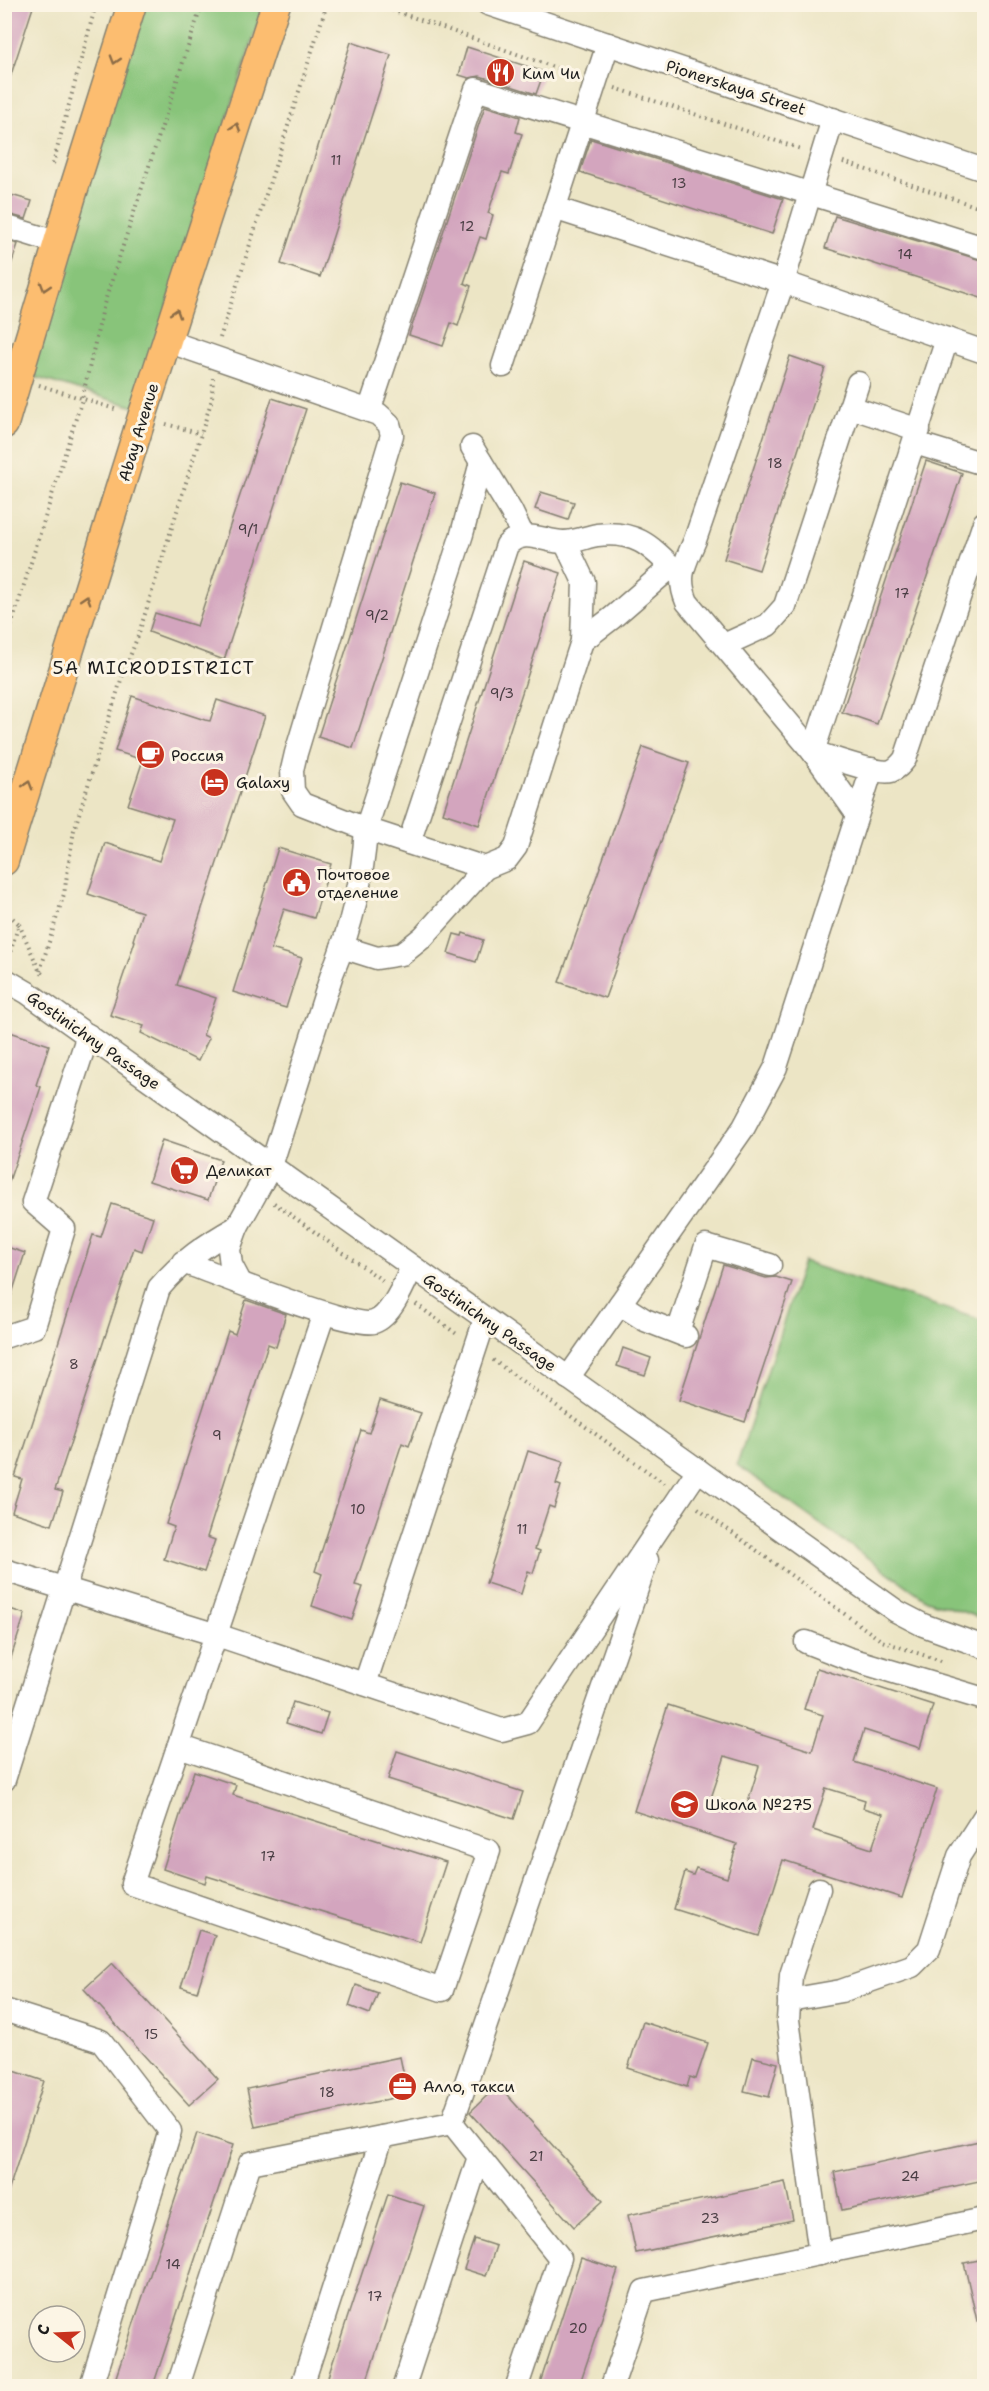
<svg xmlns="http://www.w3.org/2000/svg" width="989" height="2391" font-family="'Shantell Sans',sans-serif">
<rect width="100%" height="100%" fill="#fcf5e5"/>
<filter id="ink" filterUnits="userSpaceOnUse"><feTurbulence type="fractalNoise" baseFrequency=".0167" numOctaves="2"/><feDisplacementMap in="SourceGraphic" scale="12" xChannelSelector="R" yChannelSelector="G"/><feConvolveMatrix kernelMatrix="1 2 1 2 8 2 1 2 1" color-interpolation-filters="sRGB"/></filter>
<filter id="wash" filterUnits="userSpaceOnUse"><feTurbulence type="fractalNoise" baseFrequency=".008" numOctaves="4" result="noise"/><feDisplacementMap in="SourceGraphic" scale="24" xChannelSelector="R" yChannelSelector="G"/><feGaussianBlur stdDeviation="1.35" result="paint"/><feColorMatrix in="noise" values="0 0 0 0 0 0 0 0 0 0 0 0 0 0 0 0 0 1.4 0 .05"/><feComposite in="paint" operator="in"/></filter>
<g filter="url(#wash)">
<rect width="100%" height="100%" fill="#ece5c5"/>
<g fill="#88c47a" stroke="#52704b" stroke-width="1.5">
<polygon points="144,5 264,5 135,407 28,375"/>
<polygon points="803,1262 984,1321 984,1619 927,1600 737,1465"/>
</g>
<g id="blocks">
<g fill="#d3a5be" fill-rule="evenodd">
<polygon points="4,4 34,4 8,84 4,84"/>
<polygon points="351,42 391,55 320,277 281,264"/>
<polygon points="467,47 544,72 536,94 480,76 469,78 459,75"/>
<polygon points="485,106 520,117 516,132 522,134 509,174 502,172 488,213 493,215 486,239 480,237 464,283 471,286 458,326 451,323 443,346 409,335"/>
<polygon points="591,139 783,199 772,234 580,172"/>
<polygon points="4,193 32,201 26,219 4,213"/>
<polygon points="835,216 984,261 984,299 825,248"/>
<polygon points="4,240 18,244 8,274 4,274"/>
<polygon points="790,356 825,368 759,570 724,559"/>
<polygon points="272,398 306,409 224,660 149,632 155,613 197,626"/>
<polygon points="926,461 962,473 877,724 842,712"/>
<polygon points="400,482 435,493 353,748 318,737"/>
<polygon points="541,492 574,502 568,520 535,509"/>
<polygon points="524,561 561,573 479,825 443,813"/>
<polygon points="132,696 205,720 210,721 217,700 265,716 177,985 216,998 203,1035 209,1038 198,1061 141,1033 144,1026 110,1015 135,941 133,940 142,912 88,894 105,843 159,861 173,819 128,805 143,760 115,751"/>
<polygon points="643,747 689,763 605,998 559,982"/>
<polygon points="278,848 331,864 314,918 284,909 271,949 302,958 286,1008 233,992"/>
<polygon points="463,933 483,940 476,962 448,953 454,934 462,936"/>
<polygon points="4,1030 49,1045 36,1085 41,1087 7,1187 4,1187"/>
<polygon points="162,1140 221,1160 208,1200 149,1181"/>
<polygon points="112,1204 153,1217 142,1251 134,1248 55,1490 63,1492 52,1525 12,1512 22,1479 15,1477 93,1235 101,1237"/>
<polygon points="4,1246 25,1253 8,1306 4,1306"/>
<polygon points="723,1265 766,1278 776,1277 792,1282 745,1422 679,1400"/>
<polygon points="246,1300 286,1314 276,1347 268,1344 207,1537 215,1540 204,1572 164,1559 174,1527 166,1524 228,1331 235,1334"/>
<polygon points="623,1348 651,1358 645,1375 617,1366"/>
<polygon points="380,1400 421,1413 409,1446 402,1443 355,1585 363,1587 352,1620 312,1606 322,1574 315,1571 361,1430 369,1433"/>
<polygon points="528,1451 563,1462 556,1484 561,1486 554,1508 549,1506 535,1549 540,1551 533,1573 528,1571 521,1594 486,1583"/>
<polygon points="4,1607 25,1614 8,1667 4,1666"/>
<path d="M817,1668L933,1705L920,1748L864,1730L854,1762L937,1789L902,1898L783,1860L759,1936L674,1909L685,1872L693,1875L696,1868L727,1878L737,1844L634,1811L668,1705L812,1751L823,1715L804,1709ZM725,1756L759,1766L746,1808L711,1798ZM826,1788L865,1800L863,1808L883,1814L872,1849L813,1830Z"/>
<polygon points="293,1702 328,1713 321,1734 286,1723"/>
<polygon points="397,1751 523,1792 514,1819 388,1779"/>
<polygon points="194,1771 236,1785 233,1795 446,1862 420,1942 207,1876 205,1883 163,1869"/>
<polygon points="199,1930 215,1935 197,1992 181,1987"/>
<polygon points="112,1963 218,2079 189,2105 84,1989"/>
<polygon points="356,1985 378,1993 370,2014 349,2006"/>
<polygon points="643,2022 708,2043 696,2079 690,2077 687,2087 628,2068"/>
<polygon points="400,2057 408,2095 255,2127 247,2089"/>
<polygon points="753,2057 778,2063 769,2097 744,2091"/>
<polygon points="8,2069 44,2081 8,2192 4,2191 4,2079"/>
<polygon points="498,2085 603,2201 574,2227 470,2112"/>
<polygon points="197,2133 233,2145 153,2386 124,2386 114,2383"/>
<polygon points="984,2140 984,2180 842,2210 834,2172"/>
<polygon points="785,2182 793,2220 636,2253 628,2215"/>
<polygon points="388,2194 424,2206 365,2386 325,2386"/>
<polygon points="474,2239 496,2246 486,2276 464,2269"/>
<polygon points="581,2258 618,2270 579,2386 539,2386"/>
<polygon points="984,2259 984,2320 977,2321 964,2263"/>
</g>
</g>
</g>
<g filter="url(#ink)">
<use href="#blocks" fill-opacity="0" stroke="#848070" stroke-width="1.5"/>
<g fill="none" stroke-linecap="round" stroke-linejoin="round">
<defs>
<g id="minor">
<polyline points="488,4 984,170"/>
<path d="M833,119L783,282L695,540C685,564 676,576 687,602L813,752L857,814"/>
<polyline points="554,208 783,282 984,352"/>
<polyline points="4,226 59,243"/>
<path d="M947,339L813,752C828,756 878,775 891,771C897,769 901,764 905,759L984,523"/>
<polyline points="167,341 378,414 389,424 392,435 296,753 292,770 293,791 302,804 366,829 485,868 507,859 516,847 582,641 584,582 565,542"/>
<polyline points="503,366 608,44"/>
<polyline points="850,407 919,430"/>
<polyline points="369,411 476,89 984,248"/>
<polyline points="915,443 984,464"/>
<polyline points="472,447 511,511 523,536"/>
<polyline points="582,641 612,618 671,567"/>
<polyline points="724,645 768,625 785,606 858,383"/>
<path d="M409,843L507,545C524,527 544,542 564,542C575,542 586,537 597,535C639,530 653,549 681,576"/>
<polyline points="342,947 377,958 402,954 423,937 485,868"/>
<polyline points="4,979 28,993 896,1611 923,1625 984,1647"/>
<path d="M183,1262C212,1272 353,1329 374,1322C392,1316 405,1282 412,1267"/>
<path d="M240,1282L231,1265L229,1249L237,1227L271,1166L332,974C351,928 363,878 366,829L462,534L481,462"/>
<polyline points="620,1304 645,1320 686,1336"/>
<polyline points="678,1332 706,1246 770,1265"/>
<polyline points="4,1337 34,1327 64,1229 33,1202 88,1035"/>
<polyline points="568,1378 744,1127 776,1067 872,769"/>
<polyline points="4,1570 217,1635 502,1730 528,1723 698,1470"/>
<polyline points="806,1642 847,1658 984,1699"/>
<polyline points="365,1684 485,1319"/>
<polyline points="179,1746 489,1851 442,1990 132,1884 324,1313"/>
<path d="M4,1780L159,1288C183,1260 205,1245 237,1227"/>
<polyline points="819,1889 791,1975 788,2020 820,2254"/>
<polyline points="789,2000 841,1991 912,1966 929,1949 959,1856 984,1817"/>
<polyline points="4,2010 101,2041 170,2131 91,2386"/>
<polyline points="452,2123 647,1560"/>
<polyline points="452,2123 560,2258 517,2386"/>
<polyline points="178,2386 250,2163 452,2123"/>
<polyline points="302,2386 382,2137"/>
<polyline points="404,2386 479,2157"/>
<polyline points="612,2386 644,2291 984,2219"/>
</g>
<g id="major">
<polyline points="4,424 75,185 132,4"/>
<polyline points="4,861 142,417 276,4"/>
</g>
</defs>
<use href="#minor" stroke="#848070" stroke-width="25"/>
<use href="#major" stroke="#848070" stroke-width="31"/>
<g stroke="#848070" stroke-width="4" stroke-dasharray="1.5 4.5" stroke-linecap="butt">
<polyline points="375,4 576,75"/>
<polyline points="615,88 801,149"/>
<polyline points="843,162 984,209"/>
<polyline points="53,164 96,4"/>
<polyline points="220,338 327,4"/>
<polyline points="39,385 118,410"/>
<polyline points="166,424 201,434"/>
<polyline points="4,649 82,399 104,304 202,4"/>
<polyline points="4,910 19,924 8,959"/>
<polyline points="19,924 40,972 44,975"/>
<polyline points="40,971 64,894 74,830 121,680 139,633 212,399 213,378"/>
<polyline points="274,1203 383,1281"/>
<polyline points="416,1304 458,1335"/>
<polyline points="493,1360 665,1484"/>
<polyline points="698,1508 882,1641 944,1662"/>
</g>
<use href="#minor" stroke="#fff" stroke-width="22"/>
<use href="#major" stroke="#fcbd6f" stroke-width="28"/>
</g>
<defs><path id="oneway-chevron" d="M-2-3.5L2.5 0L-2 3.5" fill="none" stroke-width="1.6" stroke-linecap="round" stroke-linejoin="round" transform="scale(1.5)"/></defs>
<g stroke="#8c6c46">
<use href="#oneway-chevron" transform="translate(115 60) rotate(107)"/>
<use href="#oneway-chevron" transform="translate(236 127) rotate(-72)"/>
<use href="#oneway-chevron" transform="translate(45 287) rotate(107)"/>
<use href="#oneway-chevron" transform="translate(176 313) rotate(-72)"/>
<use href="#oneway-chevron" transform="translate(86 599) rotate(-73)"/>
<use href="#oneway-chevron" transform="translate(28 785) rotate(-73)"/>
</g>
</g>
<defs>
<symbol id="restaurant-disc" viewBox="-11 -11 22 22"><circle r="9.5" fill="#c8321e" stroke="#fcf5e5"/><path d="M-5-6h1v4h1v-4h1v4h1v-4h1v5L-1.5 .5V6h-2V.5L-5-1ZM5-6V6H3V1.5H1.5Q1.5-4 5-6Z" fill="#fff"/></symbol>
<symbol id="cafe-disc" viewBox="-11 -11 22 22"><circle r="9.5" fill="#c8321e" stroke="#fcf5e5"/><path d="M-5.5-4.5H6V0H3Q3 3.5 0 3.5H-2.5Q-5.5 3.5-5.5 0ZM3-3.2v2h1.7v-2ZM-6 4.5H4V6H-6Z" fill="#fff"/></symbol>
<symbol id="hotel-disc" viewBox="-11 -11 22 22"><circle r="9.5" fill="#c8321e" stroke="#fcf5e5"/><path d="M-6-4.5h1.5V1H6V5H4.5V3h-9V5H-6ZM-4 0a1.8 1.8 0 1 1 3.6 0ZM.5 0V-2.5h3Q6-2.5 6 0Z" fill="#fff"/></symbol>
<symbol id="civic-disc" viewBox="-11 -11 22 22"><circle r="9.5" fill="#c8321e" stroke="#fcf5e5"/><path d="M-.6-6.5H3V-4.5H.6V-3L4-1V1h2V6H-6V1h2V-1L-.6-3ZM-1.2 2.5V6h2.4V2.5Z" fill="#fff"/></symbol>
<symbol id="supermarket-disc" viewBox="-11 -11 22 22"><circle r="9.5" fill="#c8321e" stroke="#fcf5e5"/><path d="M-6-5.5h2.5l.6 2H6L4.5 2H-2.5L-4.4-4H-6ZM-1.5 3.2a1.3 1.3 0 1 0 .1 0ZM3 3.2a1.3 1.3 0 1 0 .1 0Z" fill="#fff"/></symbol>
<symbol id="school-disc" viewBox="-11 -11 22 22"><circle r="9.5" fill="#c8321e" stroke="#fcf5e5"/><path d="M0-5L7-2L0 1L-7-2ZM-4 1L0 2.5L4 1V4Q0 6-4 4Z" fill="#fff"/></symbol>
<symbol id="office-disc" viewBox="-11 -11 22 22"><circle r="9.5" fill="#c8321e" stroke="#fcf5e5"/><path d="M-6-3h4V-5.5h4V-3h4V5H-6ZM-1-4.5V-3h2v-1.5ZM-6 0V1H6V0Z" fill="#fff"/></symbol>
</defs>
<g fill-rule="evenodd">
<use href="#restaurant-disc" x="484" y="56" width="33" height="33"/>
<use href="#cafe-disc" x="134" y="738" width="33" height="33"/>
<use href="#hotel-disc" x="198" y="766" width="33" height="33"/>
<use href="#civic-disc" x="280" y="866" width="33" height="33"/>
<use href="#supermarket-disc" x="168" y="1154" width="33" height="33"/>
<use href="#school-disc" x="668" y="1788" width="33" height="33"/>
<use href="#office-disc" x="386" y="2070" width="33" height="33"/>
</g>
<g text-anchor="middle" stroke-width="6" stroke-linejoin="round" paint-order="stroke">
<g font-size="14" fill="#4a3e44">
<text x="336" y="165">11</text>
<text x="679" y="188">13</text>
<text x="467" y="231">12</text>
<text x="905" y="259">14</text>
<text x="775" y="468">18</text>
<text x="248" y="534">9/1</text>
<text x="902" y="598">17</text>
<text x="377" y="620">9/2</text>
<text x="502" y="698">9/3</text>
<text x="74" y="1369">8</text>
<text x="217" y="1440">9</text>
<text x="358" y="1514">10</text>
<text x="522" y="1534">11</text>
<text x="268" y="1861">17</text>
<text x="151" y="2039">15</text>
<text x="327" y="2097">18</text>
<text x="536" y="2161">21</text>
<text x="910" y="2181">24</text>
<text x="710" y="2223">23</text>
<text x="173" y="2269">14</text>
<text x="375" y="2301">17</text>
<text x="578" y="2333">20</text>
</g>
<g font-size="16" fill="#1c1c1c" stroke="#fcf5e5" text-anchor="start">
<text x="522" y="79">Ким Чи</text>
<text x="171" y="761">Россия</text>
<text x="236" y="788">Galaxy</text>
<text x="317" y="880">Почтовое<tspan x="317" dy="18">отделение</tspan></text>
<text x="206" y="1176">Деликат</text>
<text x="705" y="1810">Школа №275</text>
<text x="423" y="2092">Алло, такси</text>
</g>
<g font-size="16" fill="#1c1c1c" stroke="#fcf5e5">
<text transform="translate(736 87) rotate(18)" y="6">Pionerskaya Street</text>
<text transform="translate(138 432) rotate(-73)" y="6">Abay Avenue</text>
<text transform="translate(94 1040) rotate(35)" y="6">Gostinichny Passage</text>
<text transform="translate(490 1322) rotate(35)" y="6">Gostinichny Passage</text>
</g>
<g font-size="18" letter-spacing="1.5" fill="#1c1c1c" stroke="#fcf5e5">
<text x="154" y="674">5A MICRODISTRICT</text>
</g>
</g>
<rect width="989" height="2391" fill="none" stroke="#fcf5e5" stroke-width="24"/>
<g transform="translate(57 2334) rotate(288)"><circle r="28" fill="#fcf5e5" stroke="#a29e95" stroke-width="1.5"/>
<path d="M0-4.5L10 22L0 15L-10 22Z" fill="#c8321e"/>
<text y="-9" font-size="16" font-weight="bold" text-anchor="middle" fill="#1c1c1c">С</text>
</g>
</svg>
